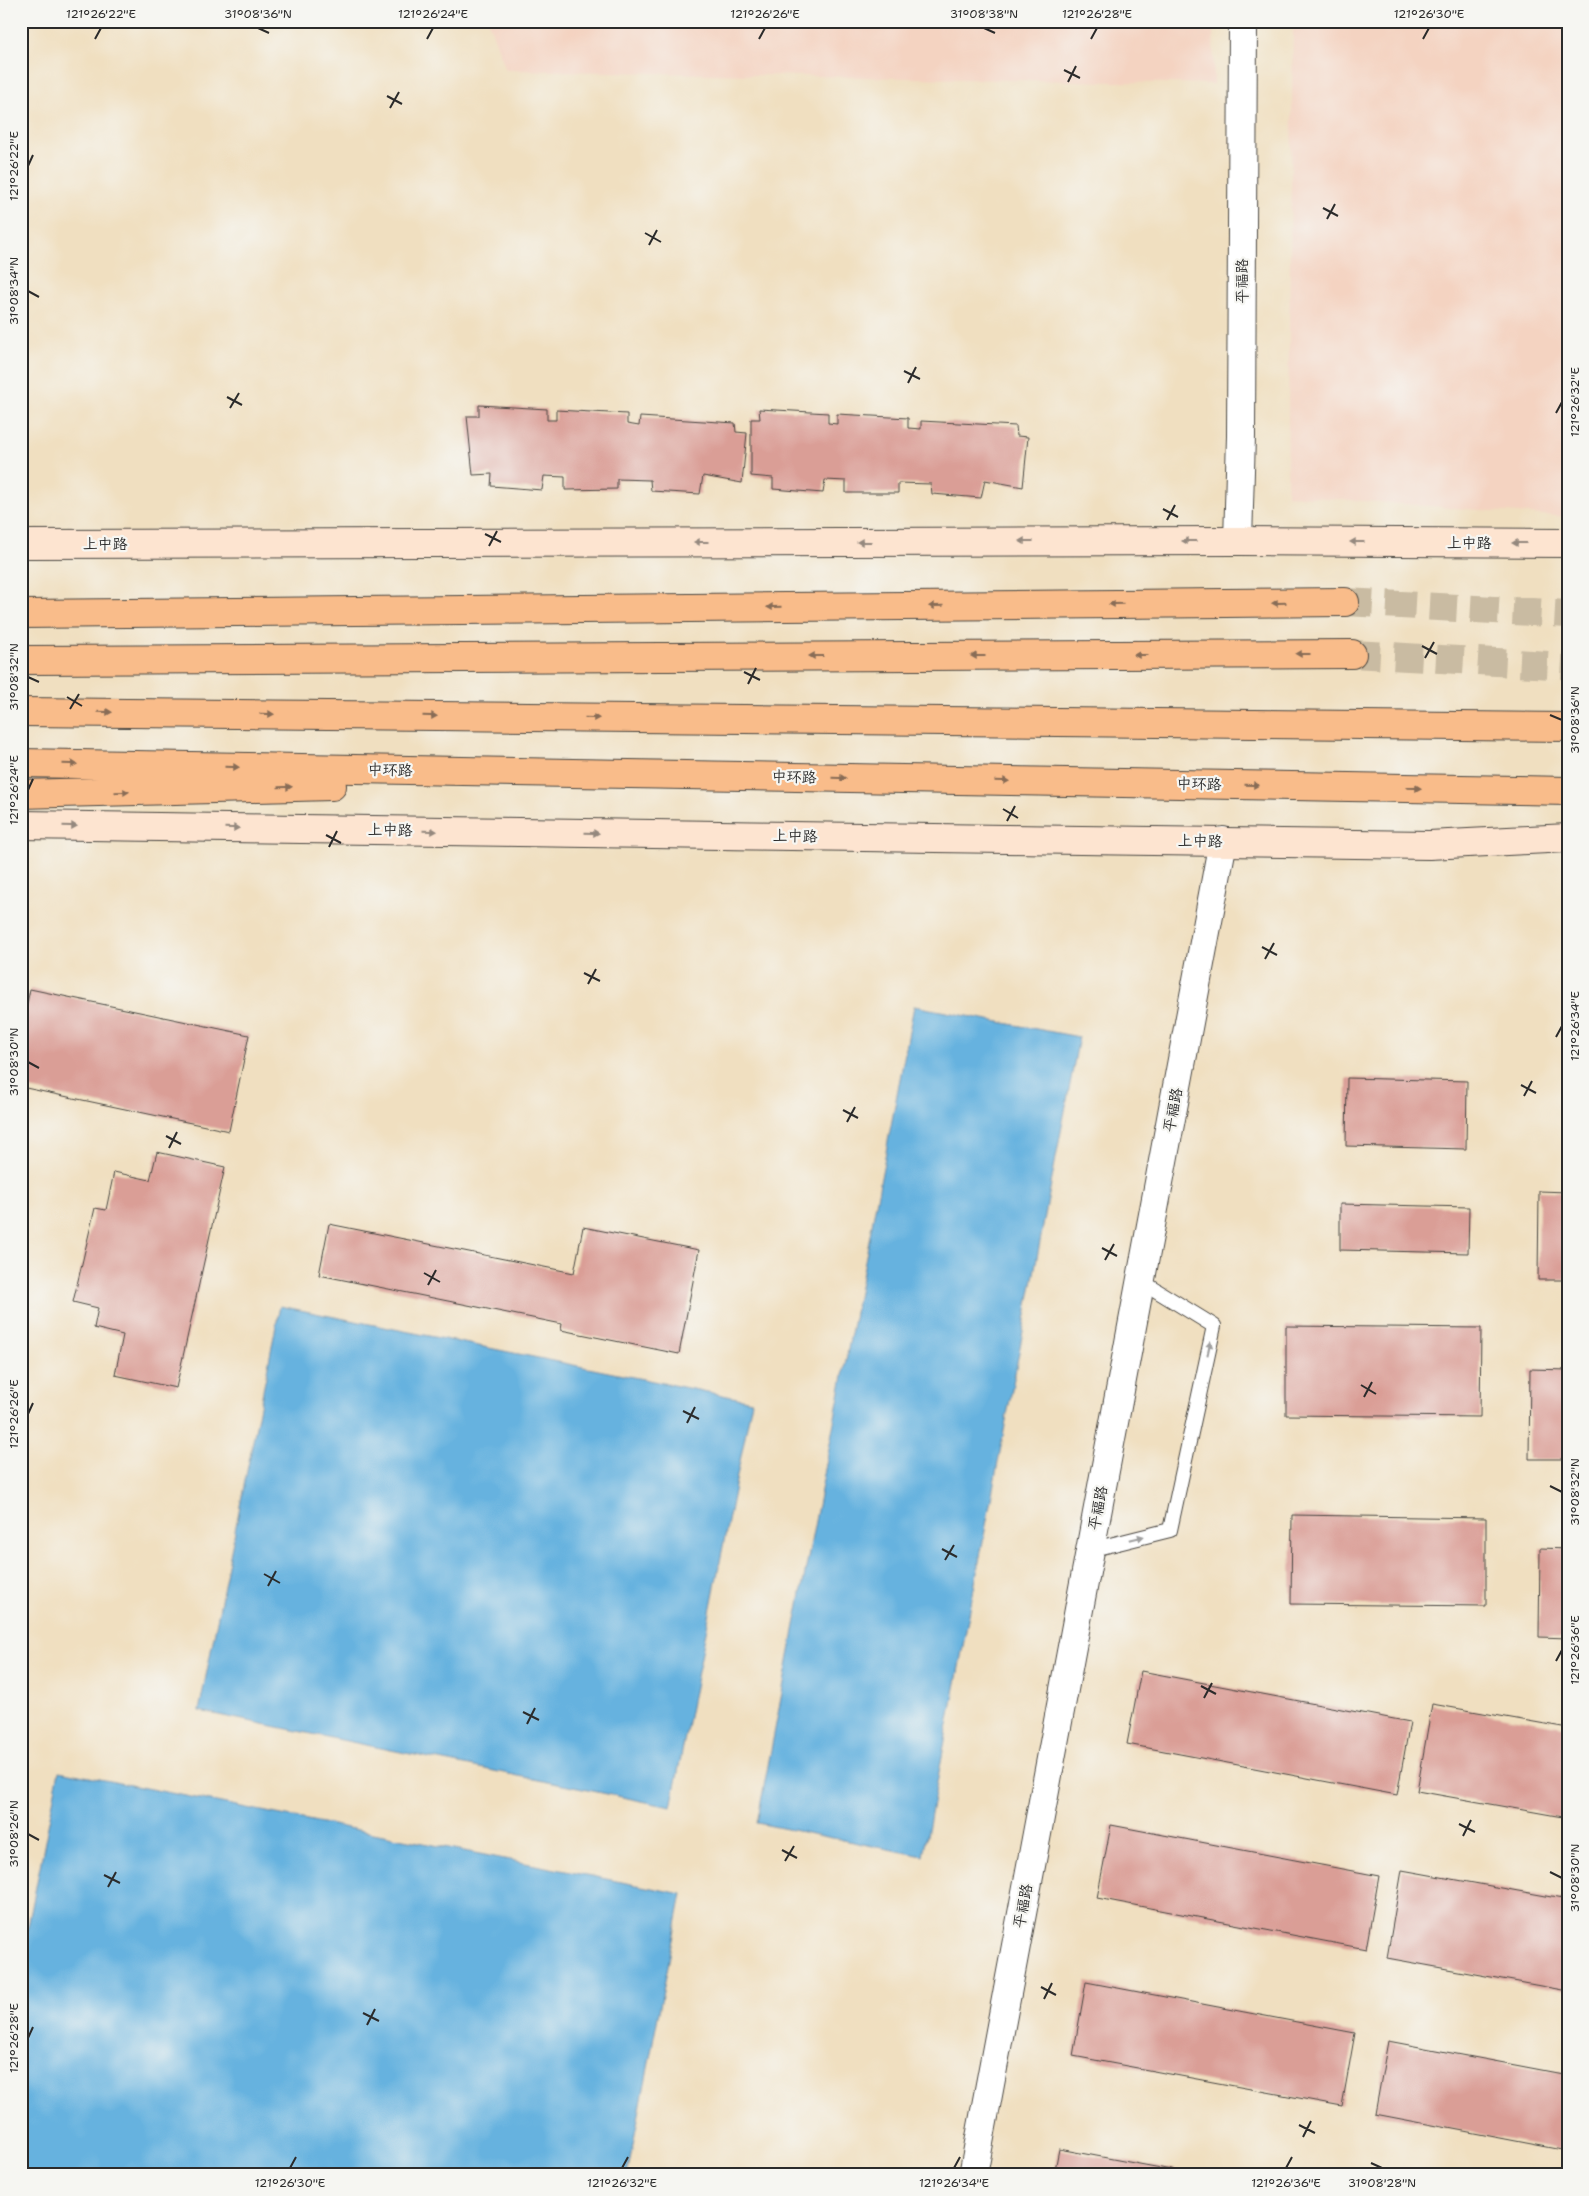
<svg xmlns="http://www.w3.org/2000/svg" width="1589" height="2196" font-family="'Shantell Sans','LXGW WenKai TC',sans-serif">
<rect width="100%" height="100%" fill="#f6f6f2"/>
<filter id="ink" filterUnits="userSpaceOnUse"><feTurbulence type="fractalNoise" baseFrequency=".02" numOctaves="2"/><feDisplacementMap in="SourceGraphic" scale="10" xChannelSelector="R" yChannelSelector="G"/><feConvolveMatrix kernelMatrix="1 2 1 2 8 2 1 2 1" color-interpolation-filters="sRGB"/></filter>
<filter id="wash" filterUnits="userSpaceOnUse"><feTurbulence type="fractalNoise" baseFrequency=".0096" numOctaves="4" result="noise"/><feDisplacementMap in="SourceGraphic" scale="20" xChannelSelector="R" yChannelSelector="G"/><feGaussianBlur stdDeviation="1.12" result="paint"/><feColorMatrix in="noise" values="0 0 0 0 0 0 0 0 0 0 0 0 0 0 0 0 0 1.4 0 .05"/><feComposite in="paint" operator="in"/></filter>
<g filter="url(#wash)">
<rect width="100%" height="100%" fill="#f0dfc0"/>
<g fill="#f4d3c1">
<polygon points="488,21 1213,21 1214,84 506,70"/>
<polygon points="1293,21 1568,21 1568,517 1287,495"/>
</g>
<g fill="#66b2df" stroke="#486e85">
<polygon points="914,1006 1079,1037 923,1856 757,1823"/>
<polygon points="280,1306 752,1401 671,1807 199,1711"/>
<polygon points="59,1771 682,1894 627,2175 21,2175 21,1962"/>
</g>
<g id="blocks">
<g fill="#da9e96">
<polygon points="479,405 547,409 547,420 556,420 556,410 627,414 627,424 639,426 640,417 735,423 736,432 747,433 742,483 703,476 700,494 651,491 650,480 617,479 617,489 565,490 565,477 544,476 542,490 491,486 492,474 473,475 467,416 479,416"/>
<polygon points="759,409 828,413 828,423 837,424 837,414 908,418 908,428 921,429 921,421 1016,426 1017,436 1028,437 1023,487 985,480 981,498 932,494 931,484 898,483 898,493 846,493 846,481 825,480 823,493 773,489 773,478 751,476 751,419 760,419"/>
<polygon points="30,989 249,1035 229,1131 21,1087 21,1033"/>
<polygon points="1347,1078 1467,1081 1466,1149 1346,1146"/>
<polygon points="157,1152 225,1167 176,1388 115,1375 123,1335 94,1328 98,1308 73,1302 95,1208 106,1210 114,1172 150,1180"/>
<polygon points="1539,1191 1568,1192 1568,1280 1538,1280"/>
<polygon points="1340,1204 1469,1207 1468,1253 1340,1250"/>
<polygon points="329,1224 574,1273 583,1227 699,1250 679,1354 561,1330 562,1324 319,1275"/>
<polygon points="1286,1326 1481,1328 1480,1417 1286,1415"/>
<polygon points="1530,1369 1568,1370 1568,1459 1529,1459"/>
<polygon points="1292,1515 1486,1518 1486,1606 1291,1604"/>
<polygon points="1540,1548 1568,1549 1568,1638 1539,1637"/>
<polygon points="1141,1671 1410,1722 1397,1795 1127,1744"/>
<polygon points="1432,1704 1568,1728 1568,1818 1417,1791"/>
<polygon points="1111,1825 1379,1876 1366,1949 1097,1898"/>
<polygon points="1402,1870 1568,1900 1568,1991 1387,1958"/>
<polygon points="1086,1982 1355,2033 1342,2106 1073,2056"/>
<polygon points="1388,2041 1568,2075 1568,2151 1375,2114"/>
<polygon points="1059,2149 1193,2174 1193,2175 1054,2175"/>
</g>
</g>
</g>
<g filter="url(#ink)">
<use href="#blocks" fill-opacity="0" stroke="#494641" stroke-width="1"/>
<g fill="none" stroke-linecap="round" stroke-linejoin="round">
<g stroke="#c9bba2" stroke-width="28" stroke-dasharray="28 14" stroke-linecap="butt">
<polyline points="1345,602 1568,614"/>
<polyline points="1352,654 1568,666"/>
</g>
<defs>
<polyline id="lane" points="1090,1550 1170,1530 1214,1326 1141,1281"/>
<g id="street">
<polyline points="1238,541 1241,436 1243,21"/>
<polyline points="973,2175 1223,841"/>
</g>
<g id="secondary">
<polyline points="21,544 1238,541 1568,543"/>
<polyline points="21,825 1429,845 1568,838"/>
</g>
<g id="highway">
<polyline points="21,614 1345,602"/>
<polyline points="21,660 1352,654"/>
<polyline points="21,712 1568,727"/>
<polyline points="21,763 1568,791"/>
<polyline points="21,794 332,786"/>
</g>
</defs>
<use href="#lane" stroke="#494641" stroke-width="16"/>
<use href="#street" stroke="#494641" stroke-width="30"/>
<use href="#secondary" stroke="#494641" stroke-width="30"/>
<use href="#highway" stroke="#494641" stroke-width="30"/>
<use href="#lane" stroke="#fff" stroke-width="14"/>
<use href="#street" stroke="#fff" stroke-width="28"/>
<use href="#secondary" stroke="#fde4d0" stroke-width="28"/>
<use href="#highway" stroke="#f9bc8a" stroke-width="28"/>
</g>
<defs><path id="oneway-solid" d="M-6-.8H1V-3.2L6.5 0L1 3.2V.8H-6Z" transform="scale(1.25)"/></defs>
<g fill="#94887e">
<use href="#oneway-solid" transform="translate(1026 541) rotate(180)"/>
<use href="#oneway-solid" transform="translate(1189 541) rotate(180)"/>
<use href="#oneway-solid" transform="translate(701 542) rotate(180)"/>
<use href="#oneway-solid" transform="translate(864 542) rotate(180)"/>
<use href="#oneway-solid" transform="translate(1357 542) rotate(-180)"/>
<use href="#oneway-solid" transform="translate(1519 543) rotate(-180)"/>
<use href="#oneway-solid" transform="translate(70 826) rotate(1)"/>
<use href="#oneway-solid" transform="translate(232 828) rotate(1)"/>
<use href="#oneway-solid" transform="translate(430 831) rotate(1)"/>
<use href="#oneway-solid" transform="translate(592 833) rotate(1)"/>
</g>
<g fill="#886c56">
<use href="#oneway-solid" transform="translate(1279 603) rotate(179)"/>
<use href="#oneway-solid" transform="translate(1116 604) rotate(179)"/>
<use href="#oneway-solid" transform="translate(936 606) rotate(179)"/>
<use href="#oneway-solid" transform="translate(774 607) rotate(179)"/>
<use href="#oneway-solid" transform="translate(1303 654) rotate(180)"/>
<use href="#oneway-solid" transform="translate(1141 655) rotate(180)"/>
<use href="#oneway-solid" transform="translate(816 656) rotate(180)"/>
<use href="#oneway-solid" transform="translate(978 656) rotate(180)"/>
<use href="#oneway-solid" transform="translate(105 712) rotate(1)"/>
<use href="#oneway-solid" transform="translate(267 714) rotate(1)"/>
<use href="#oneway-solid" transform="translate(430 716) rotate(1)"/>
<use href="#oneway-solid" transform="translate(592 718) rotate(1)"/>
<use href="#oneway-solid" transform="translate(70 764) rotate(1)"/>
<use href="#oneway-solid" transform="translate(232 767) rotate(1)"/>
<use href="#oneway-solid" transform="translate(839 778) rotate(1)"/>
<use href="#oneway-solid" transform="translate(1002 781) rotate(1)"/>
<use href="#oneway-solid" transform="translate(1252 785) rotate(1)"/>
<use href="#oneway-solid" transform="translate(285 787) rotate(-2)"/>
<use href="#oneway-solid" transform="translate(1414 788) rotate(1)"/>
<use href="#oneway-solid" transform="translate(122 792) rotate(-2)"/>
</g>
<g fill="#a0a0a0">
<use href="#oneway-solid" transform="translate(1209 1348) rotate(-78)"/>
<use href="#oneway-solid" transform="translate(1137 1538) rotate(-14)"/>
</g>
</g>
<path fill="none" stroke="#2b2b2b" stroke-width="2" d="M258,28L269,33M984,28L995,33M95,39L101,28M427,39L433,28M759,39L765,28M1091,39L1097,28M1423,39L1429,28M1064,70L1080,78M1068,82L1076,66M387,96L402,104M390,108L399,92M28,166L33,155M1323,208L1338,216M1327,219L1335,204M645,233L661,242M649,245L657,230M28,291L39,297M904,371L920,379M908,383L916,367M227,397L242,405M230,408L239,393M1556,413L1562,402M1163,509L1178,517M1167,520L1175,505M485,534L501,542M489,546L497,531M1422,646L1437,654M1425,658L1434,642M744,672L760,680M28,677L39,682M748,684L756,668M67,697L82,706M70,709L79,694M1550,715L1562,720M28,790L33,779M1003,809L1018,818M1007,821L1015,806M326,835L341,843M329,847L337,831M1262,947L1277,955M1265,959L1274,943M584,973L600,981M588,984L596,969M1556,1037L1562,1026M28,1062L39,1068M1521,1085L1536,1093M1524,1096L1532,1081M843,1110L858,1118M847,1122L855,1107M166,1136L181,1144M169,1148L177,1132M1102,1248L1117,1256M1105,1260L1114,1244M424,1273L440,1282M428,1285L436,1270M1361,1385L1376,1394M1364,1397L1372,1382M683,1411L699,1419M28,1414L33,1403M687,1423L695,1407M1550,1486L1562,1492M942,1549L957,1557M945,1560L954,1545M264,1574L280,1583M268,1586L276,1571M1556,1661L1562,1650M1201,1686L1216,1694M1204,1698L1212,1683M523,1712L539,1720M527,1724L535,1708M1459,1824L1475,1832M28,1834L39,1840M1463,1836L1471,1820M782,1850L797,1858M785,1861L794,1846M1550,1872L1562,1878M104,1875L120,1883M108,1887L116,1872M1041,1987L1056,1995M1044,1999L1052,1983M363,2013L379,2021M367,2025L375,2009M28,2038L33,2027M1299,2125L1315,2133M1303,2137L1311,2121M1371,2163L1382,2168M290,2168L296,2157M622,2168L628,2157M954,2168L960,2157M1286,2168L1292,2157"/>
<g text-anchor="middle" stroke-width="4.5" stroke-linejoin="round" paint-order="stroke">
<g font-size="15" fill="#2b2b2b" stroke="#f6f6f2">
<text transform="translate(1242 281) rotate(-90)" y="5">平福路</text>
<text x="1469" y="548">上中路</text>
<text x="105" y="549">上中路</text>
<text transform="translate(390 770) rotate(1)" y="5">中环路</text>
<text transform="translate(794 777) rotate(1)" y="5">中环路</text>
<text transform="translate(1199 784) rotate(1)" y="5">中环路</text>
<text transform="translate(390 830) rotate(1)" y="5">上中路</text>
<text transform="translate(795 836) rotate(1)" y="5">上中路</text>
<text transform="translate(1200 841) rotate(1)" y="5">上中路</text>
<text transform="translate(1173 1110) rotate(-79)" y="5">平福路</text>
<text transform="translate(1098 1508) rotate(-79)" y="5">平福路</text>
<text transform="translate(1023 1906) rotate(-79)" y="5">平福路</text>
</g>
</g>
<rect width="1589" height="2196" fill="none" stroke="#f6f6f2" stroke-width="55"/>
<rect x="28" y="28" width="1534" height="2140" fill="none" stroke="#2b2b2b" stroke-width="2"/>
<g font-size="12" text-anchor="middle" fill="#2b2b2b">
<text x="101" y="18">121°26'22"E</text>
<text x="258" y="18">31°08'36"N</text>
<text x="433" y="18">121°26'24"E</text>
<text x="765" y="18">121°26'26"E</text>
<text x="984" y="18">31°08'38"N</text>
<text x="1097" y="18">121°26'28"E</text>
<text x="1429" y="18">121°26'30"E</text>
<text transform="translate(14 166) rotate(-90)" y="4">121°26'22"E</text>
<text transform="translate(14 291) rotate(-90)" y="4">31°08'34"N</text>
<text transform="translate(1575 402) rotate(-90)" y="4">121°26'32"E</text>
<text transform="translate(14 677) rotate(-90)" y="4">31°08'32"N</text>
<text transform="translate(1575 720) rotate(-90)" y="4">31°08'36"N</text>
<text transform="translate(14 790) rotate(-90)" y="4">121°26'24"E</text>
<text transform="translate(1575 1026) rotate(-90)" y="4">121°26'34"E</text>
<text transform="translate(14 1062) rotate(-90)" y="4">31°08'30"N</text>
<text transform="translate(14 1414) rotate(-90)" y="4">121°26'26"E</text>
<text transform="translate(1575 1492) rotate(-90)" y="4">31°08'32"N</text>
<text transform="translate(1575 1650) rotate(-90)" y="4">121°26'36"E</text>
<text transform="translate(14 1834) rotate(-90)" y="4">31°08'26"N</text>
<text transform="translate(1575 1878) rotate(-90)" y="4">31°08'30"N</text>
<text transform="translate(14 2038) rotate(-90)" y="4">121°26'28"E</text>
<text x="290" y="2187">121°26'30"E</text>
<text x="622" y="2187">121°26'32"E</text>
<text x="954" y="2187">121°26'34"E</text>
<text x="1286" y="2187">121°26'36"E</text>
<text x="1382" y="2187">31°08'28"N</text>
</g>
</svg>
